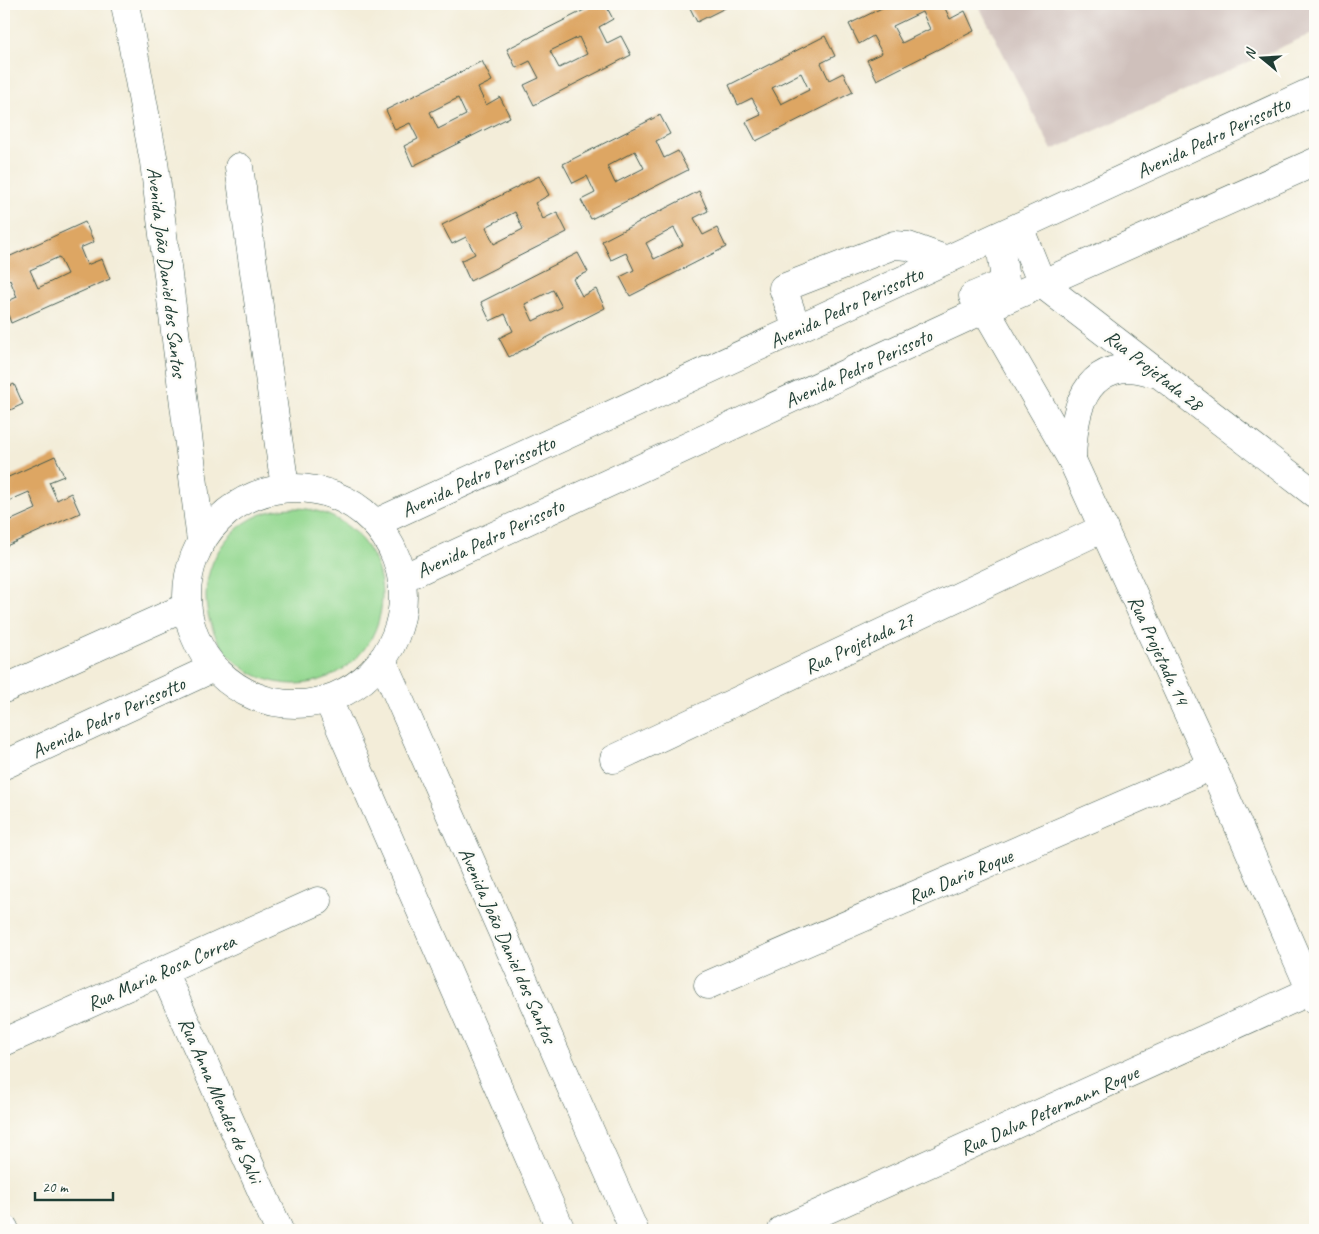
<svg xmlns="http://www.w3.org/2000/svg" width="1319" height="1234" font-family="Caveat,sans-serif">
<rect width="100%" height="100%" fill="#fdfcf7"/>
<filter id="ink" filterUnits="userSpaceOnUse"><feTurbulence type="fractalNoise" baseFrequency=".02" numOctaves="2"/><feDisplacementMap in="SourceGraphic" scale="10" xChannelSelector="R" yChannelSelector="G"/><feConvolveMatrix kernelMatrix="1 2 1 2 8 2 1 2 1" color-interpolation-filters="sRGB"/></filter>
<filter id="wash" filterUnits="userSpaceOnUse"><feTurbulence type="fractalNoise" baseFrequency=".0096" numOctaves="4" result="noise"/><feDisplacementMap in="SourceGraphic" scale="20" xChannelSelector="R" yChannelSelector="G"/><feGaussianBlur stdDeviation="1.12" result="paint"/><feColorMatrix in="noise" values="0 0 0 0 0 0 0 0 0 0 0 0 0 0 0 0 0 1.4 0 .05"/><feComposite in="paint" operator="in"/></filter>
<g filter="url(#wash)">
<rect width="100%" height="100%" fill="#f3edd9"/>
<polygon fill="#cfc0bb" points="978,4 1315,4 1315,32 1052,150"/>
<circle fill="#94d891" stroke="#5a8a62" cx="294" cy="596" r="88"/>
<g id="blocks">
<g fill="#dda663" fill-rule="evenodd">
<path d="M596,4H605L613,19L599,27L607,43L621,36L631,55L534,105L524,85L539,78L530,61L516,68L507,49ZM579,37L587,54L559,68L550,51Z"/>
<polygon points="688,4 733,4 697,22"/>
<path d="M890,4H943L950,19L965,11L974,31L877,80L867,60L882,53L873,36L859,44L849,24ZM922,12L930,29L902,43L893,26Z"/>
<path d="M825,36L835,56L821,63L829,80L843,73L853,92L756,141L746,122L761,115L752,98L738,105L729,85ZM801,73L809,90L781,104L772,88Z"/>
<path d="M482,61L492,81L478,88L486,105L500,97L510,117L413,166L404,146L418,139L410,123L395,130L386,110ZM458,98L466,115L438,129L430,112Z"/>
<path d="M660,115L670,134L656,141L664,158L678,151L688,170L591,219L581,200L595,193L587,176L573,183L563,164ZM635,151L644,168L615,183L607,166Z"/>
<path d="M539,176L549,195L535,203L543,219L557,212L567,232L470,281L461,261L475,254L466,237L452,244L442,225ZM515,212L523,229L494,244L486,227Z"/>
<path d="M699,191L708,211L694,218L703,235L717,228L726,247L630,296L620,277L634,270L626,253L611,260L602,241ZM674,228L683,245L654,259L646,243Z"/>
<path d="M85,222L94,242L80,248L87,265L102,259L110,279L11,323L4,303L17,297L10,280L4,282V259ZM59,257L67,274L38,288L30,270Z"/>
<path d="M578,253L588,272L573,279L582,296L596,289L605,308L509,357L499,338L513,331L505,314L490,321L481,302ZM553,290L562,307L533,321L525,304Z"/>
<polygon points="14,384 23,404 4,413 4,389"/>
<polygon points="55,456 64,476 49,482 57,500 71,493 80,513 4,547 4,514 7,522 36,509 29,492 4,503 4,479"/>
</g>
</g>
</g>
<g filter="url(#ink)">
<use href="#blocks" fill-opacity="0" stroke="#3f574d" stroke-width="1"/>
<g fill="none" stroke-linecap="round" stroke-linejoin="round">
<defs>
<g id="minor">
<polyline points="125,4 154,162 201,541"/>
<polyline points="239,167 285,487"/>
<polyline points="1019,227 1042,284 1315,494"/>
<polyline points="973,296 999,285 1005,280 999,236"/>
<polyline points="985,309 1072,460 1212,766 1315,1000"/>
<polyline points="797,329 783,288 894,245 908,246 947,260"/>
<path d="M1072,460C1073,421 1079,370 1128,368C1138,368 1149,372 1159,374"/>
<circle cx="295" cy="596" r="108"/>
<polyline points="376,523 1315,90"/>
<polyline points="403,578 985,309 1315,162"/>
<polyline points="382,660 634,1230"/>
<polyline points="4,689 186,607"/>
<polyline points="328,700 561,1230"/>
<polyline points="614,759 1104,528"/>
<polyline points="4,765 213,668"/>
<polyline points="163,971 279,1230"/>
<polyline points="708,985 1212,766"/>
<polyline points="4,1042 318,901"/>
<polyline points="4,1228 5,1230"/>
<polyline points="782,1230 1315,989"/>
</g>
</defs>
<use href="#minor" stroke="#3f574d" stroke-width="29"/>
<use href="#minor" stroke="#fff" stroke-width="28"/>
</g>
</g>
<g text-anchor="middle" stroke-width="5" stroke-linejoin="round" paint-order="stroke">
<g font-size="20" fill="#1f3d34" stroke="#fdfcf7">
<text transform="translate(1213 137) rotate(-25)" y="7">Avenida Pedro Perissotto</text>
<text transform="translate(167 272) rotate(83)" y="7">Avenida João Daniel dos Santos</text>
<text transform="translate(846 307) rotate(-25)" y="7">Avenida Pedro Perissotto</text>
<text transform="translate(858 368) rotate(-25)" y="7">Avenida Pedro Perissoto</text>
<text transform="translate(1154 370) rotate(38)" y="7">Rua Projetada 28</text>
<text transform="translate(478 476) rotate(-25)" y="7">Avenida Pedro Perissotto</text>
<text transform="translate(490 538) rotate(-25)" y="7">Avenida Pedro Perissoto</text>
<text transform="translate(859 643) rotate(-25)" y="7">Rua Projetada 27</text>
<text transform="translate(1159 650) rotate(65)" y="7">Rua Projetada 14</text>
<text transform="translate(108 717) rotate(-25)" y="7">Avenida Pedro Perissotto</text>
<text transform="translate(960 876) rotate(-23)" y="7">Rua Dario Roque</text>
<text transform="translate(508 945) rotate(66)" y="7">Avenida João Daniel dos Santos</text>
<text transform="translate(161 972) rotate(-24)" y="7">Rua Maria Rosa Correa</text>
<text transform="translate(221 1100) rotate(66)" y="7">Rua Anna Mendes de Salvi</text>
<text transform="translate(1049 1110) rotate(-24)" y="7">Rua Dalva Petermann Roque</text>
</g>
</g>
<rect width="1319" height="1234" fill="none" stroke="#fdfcf7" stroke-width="20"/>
<g transform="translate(1262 58) rotate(288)" stroke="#fdfcf7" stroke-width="4" paint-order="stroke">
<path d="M0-4L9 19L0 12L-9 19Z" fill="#1f3d34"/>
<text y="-8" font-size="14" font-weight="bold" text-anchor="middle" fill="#1f3d34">N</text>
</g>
<path d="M35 1192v8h78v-8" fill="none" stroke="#1f3d34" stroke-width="2.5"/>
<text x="42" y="1192" font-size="15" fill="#1f3d34" stroke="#fdfcf7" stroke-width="4" paint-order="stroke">20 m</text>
</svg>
